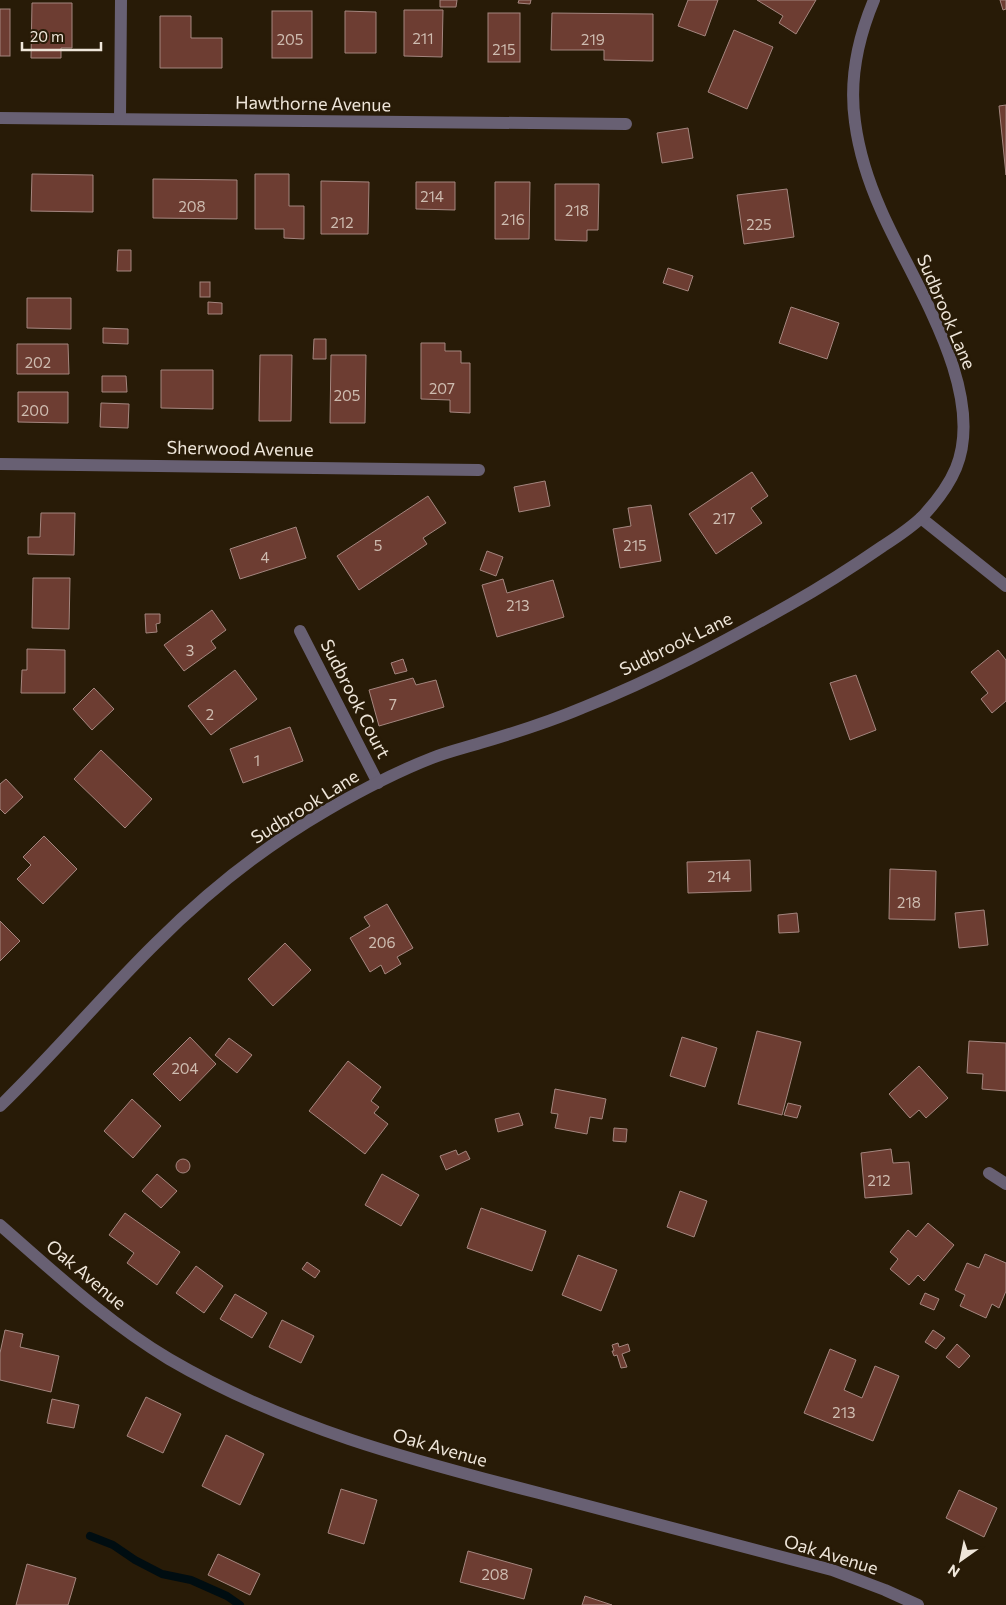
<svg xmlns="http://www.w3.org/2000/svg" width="1006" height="1605" font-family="Commissioner,sans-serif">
<rect width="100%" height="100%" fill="#281b07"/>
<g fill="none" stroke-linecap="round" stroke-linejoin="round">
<polyline stroke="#000d11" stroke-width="8" points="90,1536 113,1545 135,1560 162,1574 191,1580 227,1596 240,1605"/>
</g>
<g fill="#6d3d32" stroke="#a4867f">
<polygon points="440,0 457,0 456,7 440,7"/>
<polygon points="519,0 531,0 530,4 518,3"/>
<polygon points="688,0 718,0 705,36 678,26"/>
<polygon points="757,0 816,0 796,34 779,23 783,16"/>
<polygon points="1000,0 1006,0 1006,9 1003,10"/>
<polygon points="32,3 72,3 72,48 61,48 61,58 31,58"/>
<rect x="0" y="9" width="10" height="47"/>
<polygon points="404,10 443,10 442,57 404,56"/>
<rect x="272" y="11" width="40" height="47"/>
<polygon points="345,11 376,12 376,53 345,53"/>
<rect x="488" y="13" width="32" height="49"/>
<polygon points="552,13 653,14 653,61 604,60 604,50 551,50"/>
<polygon points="160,16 191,16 191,38 222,38 222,68 160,68"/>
<polygon points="734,30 773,47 747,109 708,92"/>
<polygon points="1006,105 1006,175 999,106"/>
<polygon points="688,128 693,158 662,163 657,133"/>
<polygon points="32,174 93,175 93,212 31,211"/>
<polygon points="255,174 289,174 289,206 304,206 304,239 284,238 284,229 255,229"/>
<polygon points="153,179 237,180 237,219 153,218"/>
<polygon points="321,181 369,182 368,234 321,234"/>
<polygon points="416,182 455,182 455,210 416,209"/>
<polygon points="495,182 530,182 529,239 495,239"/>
<polygon points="555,184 599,184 598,230 587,230 587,241 555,240"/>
<polygon points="787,189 794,237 744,244 737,195"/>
<polygon points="118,250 131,250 131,271 117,271"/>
<polygon points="668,268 693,276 688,291 663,283"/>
<rect x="200" y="282" width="10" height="15"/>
<polygon points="27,298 71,298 71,329 27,328"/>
<polygon points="208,302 222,303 222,314 208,314"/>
<polygon points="791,307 839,323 827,359 779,343"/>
<polygon points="103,328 128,329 128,344 103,343"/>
<polygon points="314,339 326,339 326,359 313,359"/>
<polygon points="421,343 445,343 445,351 461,351 461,363 470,363 470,413 450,412 450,400 421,399"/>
<polygon points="17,344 68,344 69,374 17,374"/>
<polygon points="260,355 292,355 291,421 259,421"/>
<polygon points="331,355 366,355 365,423 330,423"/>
<polygon points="161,370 213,370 213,409 161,408"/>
<polygon points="102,376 126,376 127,392 102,392"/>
<polygon points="18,392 68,392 68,423 18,422"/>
<polygon points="101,403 129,404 128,428 100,427"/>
<polygon points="752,472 768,496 751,508 762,523 716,554 689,514"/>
<polygon points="545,481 550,506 519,512 514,487"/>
<polygon points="428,496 446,523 423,538 427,544 359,590 337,556"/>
<polygon points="651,505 661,561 620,568 613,529 631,526 628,508"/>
<polygon points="41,513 75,513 74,555 28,554 28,537 40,537"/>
<polygon points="296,527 306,558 240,579 230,549"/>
<polygon points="487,551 503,557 496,576 480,570"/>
<polygon points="33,578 70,578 69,629 32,628"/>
<polygon points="503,579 507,593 553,580 564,617 497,637 482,585"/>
<polygon points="212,610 226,630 211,641 216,648 184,671 164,645"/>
<polygon points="145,614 160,614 160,623 156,624 157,632 146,633"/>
<polygon points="27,649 65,650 65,693 21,693 22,670 27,670"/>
<polygon points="998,650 1006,660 1006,701 992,713 981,699 988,693 971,672"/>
<polygon points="403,659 407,671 395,674 391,663"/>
<polygon points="235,670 257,699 211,735 188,706"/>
<polygon points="856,675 876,730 850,740 830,683"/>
<polygon points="413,678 416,685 436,680 444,707 379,726 369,690"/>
<polygon points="94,688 114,709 92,730 73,709"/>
<polygon points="290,727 303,761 243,783 230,749"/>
<polygon points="101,750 152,799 125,828 74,779"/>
<polygon points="6,779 23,797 5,814 0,809 0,784"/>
<polygon points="44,836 77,869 43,904 17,879 31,865 23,857"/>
<polygon points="750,860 751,891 688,893 687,862"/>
<polygon points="890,869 936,871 935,920 889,919"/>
<polygon points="387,904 413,948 397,957 401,964 385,974 381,965 370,972 350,938 370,926 364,917"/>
<polygon points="984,910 988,945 959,948 955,913"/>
<polygon points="797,913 799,932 779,933 778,915"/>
<polygon points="0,921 20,941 0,961"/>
<polygon points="285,943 311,970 273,1006 248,979"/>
<polygon points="757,1031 801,1042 782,1115 738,1104"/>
<polygon points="190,1037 216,1064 180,1101 153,1074"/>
<polygon points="682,1037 717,1048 705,1087 670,1076"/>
<polygon points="229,1038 252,1055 237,1073 215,1055"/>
<polygon points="969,1041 1006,1043 1006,1091 982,1089 983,1074 967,1073"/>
<polygon points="348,1061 381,1087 371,1101 379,1107 374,1113 388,1124 365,1154 309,1111"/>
<polygon points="919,1066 948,1098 926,1118 919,1110 910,1118 889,1094"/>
<polygon points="555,1089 606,1099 602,1119 590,1117 587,1134 555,1128 558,1114 551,1113"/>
<polygon points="132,1099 161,1126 133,1158 104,1131"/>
<polygon points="788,1103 801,1106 797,1118 784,1115"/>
<polygon points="519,1113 523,1125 498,1132 495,1119"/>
<polygon points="614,1128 627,1129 626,1142 613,1141"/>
<polygon points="891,1149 893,1163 909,1162 912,1194 865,1198 861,1153"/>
<polygon points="456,1150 458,1155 466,1151 470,1159 446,1170 440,1156"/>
<circle cx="183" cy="1166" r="7"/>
<polygon points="157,1174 177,1191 161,1208 142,1191"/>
<polygon points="382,1174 419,1195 401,1226 365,1205"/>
<polygon points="680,1191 707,1201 694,1237 667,1227"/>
<polygon points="481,1208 546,1231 532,1271 467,1248"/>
<polygon points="125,1213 180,1252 157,1285 127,1263 134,1253 109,1235"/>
<polygon points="928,1223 954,1245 924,1281 918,1275 909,1285 890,1269 898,1259 890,1252 908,1230 916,1237"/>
<polygon points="985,1254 1006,1263 1006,1291 999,1308 992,1304 986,1318 960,1306 965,1295 955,1290 967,1263 979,1268"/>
<polygon points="578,1255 617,1270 601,1311 562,1295"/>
<polygon points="307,1262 320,1271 315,1278 302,1269"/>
<polygon points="196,1266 223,1286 204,1313 176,1293"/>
<polygon points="925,1293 939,1299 934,1310 920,1304"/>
<polygon points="235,1294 267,1313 252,1338 220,1319"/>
<polygon points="282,1320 314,1336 301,1363 269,1347"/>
<polygon points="5,1330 23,1334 20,1347 59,1356 51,1392 0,1380 0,1353"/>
<polygon points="933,1330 945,1338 936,1349 925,1342"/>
<polygon points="618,1343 619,1347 628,1344 630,1351 622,1354 627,1367 621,1368 617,1355 614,1356 612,1351 614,1351 612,1345"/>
<polygon points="957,1344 970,1356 959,1368 946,1357"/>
<polygon points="830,1349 856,1360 844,1390 862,1398 875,1366 899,1376 873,1441 804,1413"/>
<polygon points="146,1397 181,1414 163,1453 127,1436"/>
<polygon points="52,1399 79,1405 74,1428 47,1423"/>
<polygon points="226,1435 264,1454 240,1505 202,1486"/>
<polygon points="341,1489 377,1500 364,1544 328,1533"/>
<polygon points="959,1490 997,1508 984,1537 946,1518"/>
<polygon points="468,1551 532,1569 524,1599 460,1582"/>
<polygon points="218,1554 260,1574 250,1595 208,1575"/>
<polygon points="27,1564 76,1578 68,1605 16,1605"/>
<polygon points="585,1596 612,1605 582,1605"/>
</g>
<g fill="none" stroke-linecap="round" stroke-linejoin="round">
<g stroke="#686073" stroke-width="12">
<polyline points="0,118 626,124"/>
<polyline points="120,119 121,0"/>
<polyline points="0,464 479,470"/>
<polyline points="921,518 1006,586"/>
<polyline points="300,631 378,783"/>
<path d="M0,1106C54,1054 102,996 156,943C207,892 265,846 327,810C360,791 396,772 432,758C447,752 464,748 480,743C514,733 549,722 582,708C655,679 724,642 791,604C823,586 854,566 883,546C897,537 912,527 923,516C936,502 949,485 956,468C988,390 911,280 881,210C869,183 859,152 855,122C849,80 858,38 874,0"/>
<polyline points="989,1173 1006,1184"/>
<path d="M0,1225C54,1272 107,1322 169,1359C285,1427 410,1460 539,1493C637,1519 735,1544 832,1570L885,1590L918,1605"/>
</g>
</g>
<g text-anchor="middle" stroke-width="5" stroke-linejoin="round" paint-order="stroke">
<g font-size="15" fill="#cebcb0">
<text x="423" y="44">211</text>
<text x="290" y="45">205</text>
<text x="593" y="45">219</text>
<text x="504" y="55">215</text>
<text x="432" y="202">214</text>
<text x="192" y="212">208</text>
<text x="577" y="216">218</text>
<text x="513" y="225">216</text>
<text x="342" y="228">212</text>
<text x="759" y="230">225</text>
<text x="38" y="368">202</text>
<text x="442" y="394">207</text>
<text x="347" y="401">205</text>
<text x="35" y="416">200</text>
<text x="724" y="524">217</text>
<text x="378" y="551">5</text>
<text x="635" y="551">215</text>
<text x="265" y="563">4</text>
<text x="518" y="611">213</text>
<text x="190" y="656">3</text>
<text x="393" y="710">7</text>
<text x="210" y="720">2</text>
<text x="257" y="766">1</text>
<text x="719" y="882">214</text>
<text x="909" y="908">218</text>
<text x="382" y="948">206</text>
<text x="185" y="1074">204</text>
<text x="879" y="1186">212</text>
<text x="844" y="1418">213</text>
<text x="495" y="1580">208</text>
</g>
<g font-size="18" fill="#efe6da" stroke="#281b07">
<text transform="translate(313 104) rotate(1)" y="6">Hawthorne Avenue</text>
<text transform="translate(946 312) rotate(67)" y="6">Sudbrook Lane</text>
<text transform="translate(240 449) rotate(1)" y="6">Sherwood Avenue</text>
<text transform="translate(676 644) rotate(-26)" y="6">Sudbrook Lane</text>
<text transform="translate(355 699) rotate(63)" y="6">Sudbrook Court</text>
<text transform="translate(305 807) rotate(-32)" y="6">Sudbrook Lane</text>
<text transform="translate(86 1275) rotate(40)" y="6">Oak Avenue</text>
<text transform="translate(440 1448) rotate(16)" y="6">Oak Avenue</text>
<text transform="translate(831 1555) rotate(17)" y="6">Oak Avenue</text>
</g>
</g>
<g transform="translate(961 1560) rotate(213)" stroke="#281b07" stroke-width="4" paint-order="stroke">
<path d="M0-4L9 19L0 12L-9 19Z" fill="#efe6da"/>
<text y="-8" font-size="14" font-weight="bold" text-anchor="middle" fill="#efe6da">N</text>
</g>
<path d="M22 42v8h79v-8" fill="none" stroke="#efe6da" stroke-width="2.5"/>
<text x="30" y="42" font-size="15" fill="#efe6da" stroke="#281b07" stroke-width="4" paint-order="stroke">20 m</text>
</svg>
